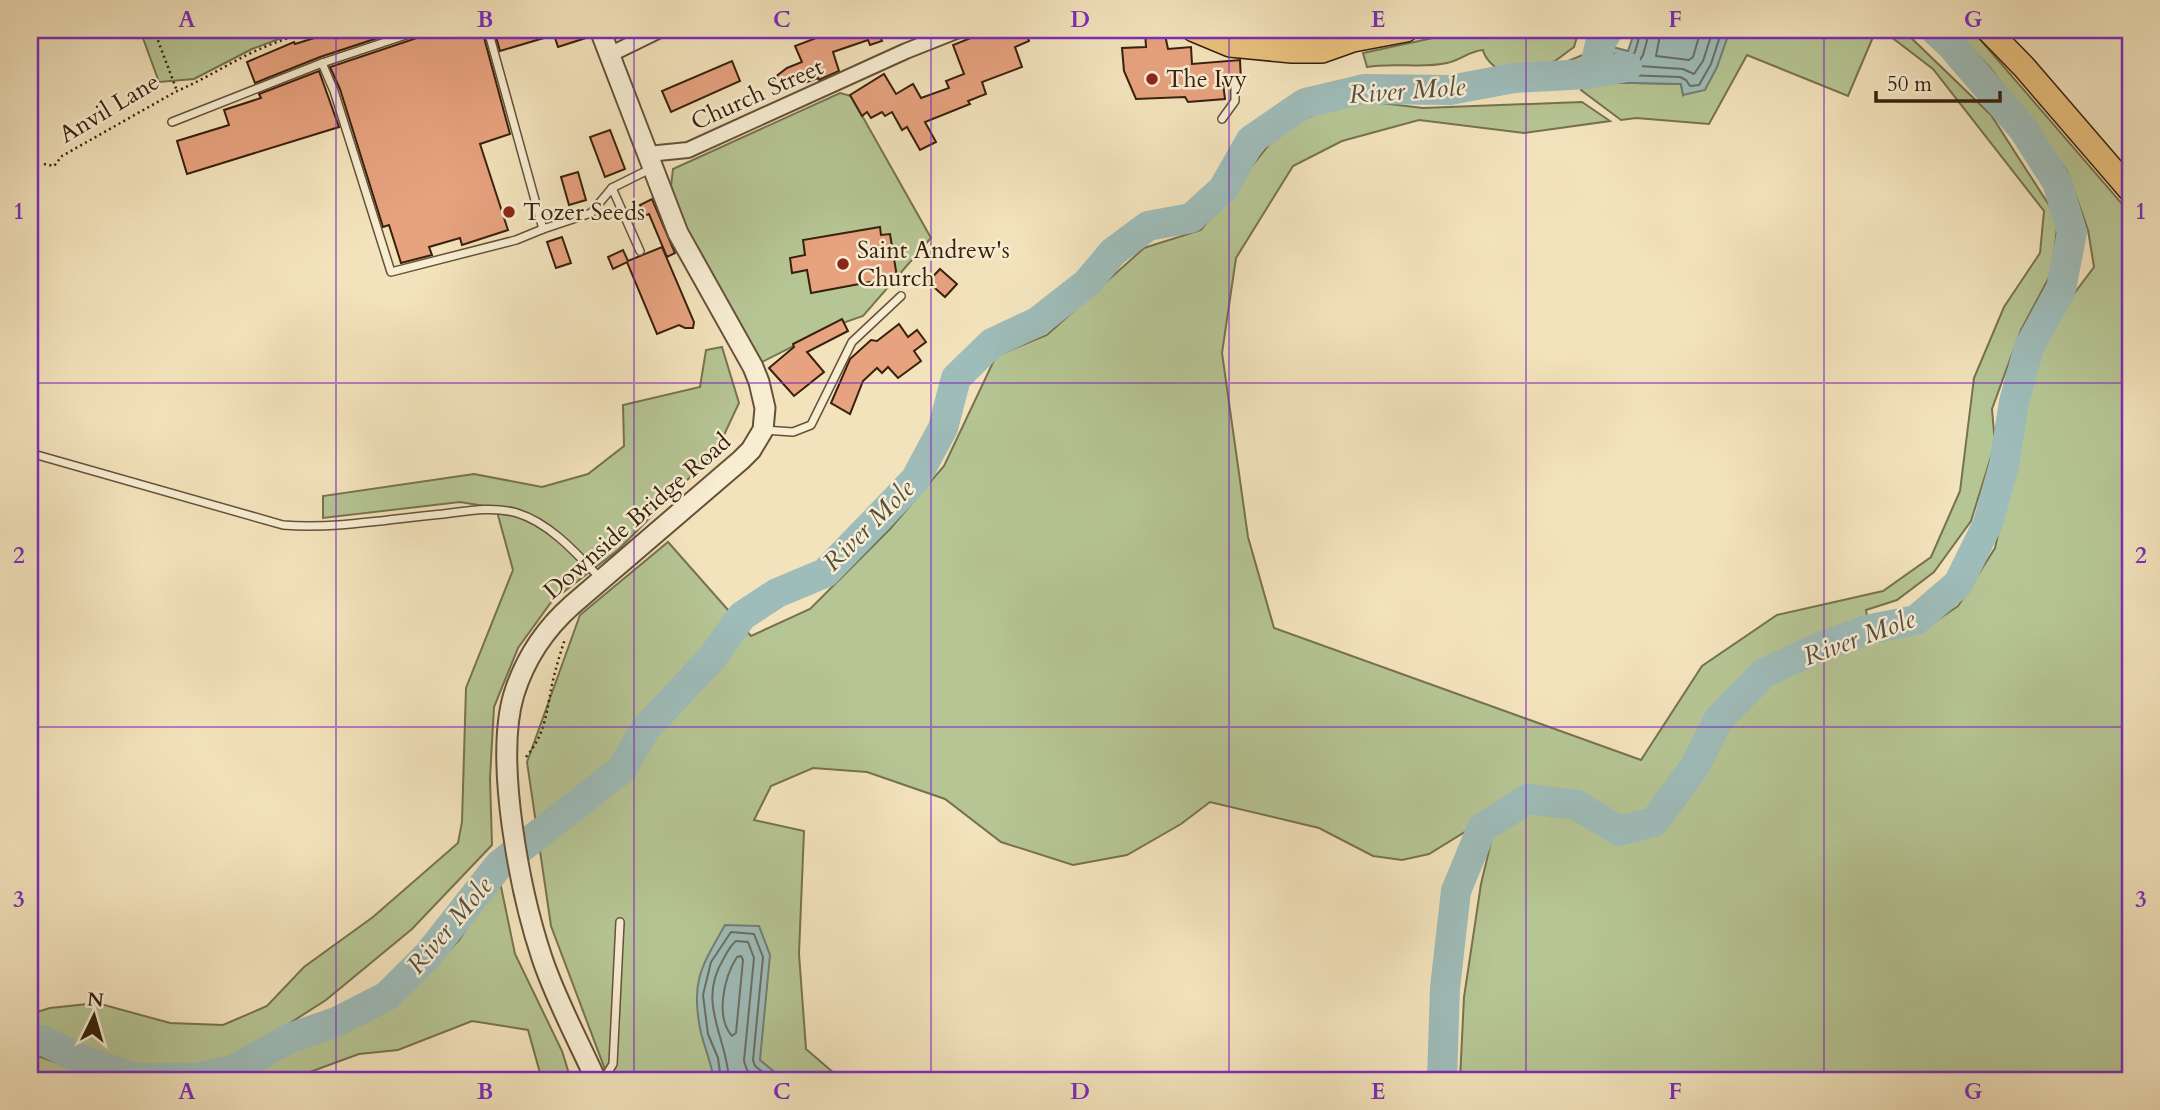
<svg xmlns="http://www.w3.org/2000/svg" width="2160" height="1110" font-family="Cardo,serif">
<rect width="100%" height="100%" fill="#f3e3bc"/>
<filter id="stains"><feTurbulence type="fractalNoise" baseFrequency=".00286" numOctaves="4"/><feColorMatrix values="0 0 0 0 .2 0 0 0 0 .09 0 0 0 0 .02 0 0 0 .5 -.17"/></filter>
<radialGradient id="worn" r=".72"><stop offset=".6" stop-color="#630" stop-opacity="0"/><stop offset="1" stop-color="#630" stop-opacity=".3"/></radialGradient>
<g fill="#b6c594" stroke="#767250" stroke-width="2">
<polygon points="140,30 303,30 252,49 194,79 159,82"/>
<path d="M1470,30H1579L1574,47L1555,61L1532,69L1524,80L1512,82C1503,71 1486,64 1483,50C1469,51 1461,60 1447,63C1421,69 1394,62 1367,67L1363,53Z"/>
<polygon points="1730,30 1876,30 1848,96 1747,55 1709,124 1636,118 1621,120 1581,90 1588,82 1681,84 1683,95"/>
<polygon points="1882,30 1903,30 1991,115 2058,219 2052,272 2021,330 1992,409 1995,444 1971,521 1934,572 1897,600 1866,610 1871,639 1918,633 1958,606 1995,548 2032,379 2045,340 2070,299 2094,267 2088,230 2067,171 1991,69 1954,30 1972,30 2130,213 2130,1080 1460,1080 1464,997 1481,884 1492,838 1473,827 1429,854 1402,860 1373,856 1319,828 1210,802 1181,824 1127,855 1073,865 1001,842 945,799 867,772 813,768 771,786 754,820 804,831 799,954 806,1049 842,1080 609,1080 551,926 527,762 580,615 668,542 751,636 810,609 890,529 944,466 996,356 1047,335 1144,248 1201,230 1279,132 1321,111 1364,101 1423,108 1582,102 1610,121 1524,133 1419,120 1342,141 1293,166 1236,258 1222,353 1248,537 1274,628 1641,760 1702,666 1777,615 1883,591 1931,557 1960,491 1974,378 2004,307 2040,253 2044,211 1933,69"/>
<polygon points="1597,49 1589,78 1575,78 1550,85 1546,80 1563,63"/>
<polygon points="840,93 851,96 931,238 863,316 843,323 841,322 762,362 686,228 671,186 673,169"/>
<polygon points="722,347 739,403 717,450 618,550 552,601 518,648 494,707 490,778 492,845 412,929 326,1000 226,1064 174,1072 132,1070 110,1057 30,1024 30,1014 50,1008 97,1003 170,1023 223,1025 267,1006 304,967 373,917 458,843 462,822 466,688 513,570 496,508 460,502 323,518 323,496 474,474 542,487 588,474 624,446 623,405 700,387 706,350"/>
<polygon points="499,877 515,954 562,1051 571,1080 542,1080 528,1030 472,1021 398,1050 359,1054 288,1080 236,1080 288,1049 399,1001 459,940"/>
<polygon points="30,1053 105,1080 30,1080"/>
</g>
<g fill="#9ebcb9" stroke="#757e74" stroke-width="2">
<polygon points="1635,30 1730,30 1717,67 1705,90 1683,95 1681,84 1588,82 1590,41 1628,51"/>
<path d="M725,925L759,926L770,955L760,1060L784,1080H714C711,1062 705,1049 701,1033C690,983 701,967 725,925Z"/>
</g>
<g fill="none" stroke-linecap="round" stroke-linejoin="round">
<g stroke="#6a6e62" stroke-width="2">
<polyline points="1641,30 1635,52 1631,57 1597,52 1596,74 1680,77 1686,80 1690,86 1699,85 1711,64 1722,30"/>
<polyline points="1650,30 1643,55 1638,63 1639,66 1683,69 1694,74 1703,61 1713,30"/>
<polyline points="1661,30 1656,56 1689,60 1693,57 1701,30"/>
<path d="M741,956L743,960L736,1033L732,1036C715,1017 724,977 737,957Z"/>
<polyline points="721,1080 718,1058 708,1034 703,995 711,962 731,932 754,934 763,957 753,1060 755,1066 773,1080"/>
<path d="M729,1080C727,1036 696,1003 724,958C727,952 731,945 736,941L748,942L754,958L744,1061L747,1070L759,1080"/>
</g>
<g stroke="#9ebcb9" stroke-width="30">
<polyline points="1593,73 1600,44 1608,30"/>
<polyline points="30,1038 44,1041 87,1062 136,1078 196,1078 233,1070 290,1038 336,1022 387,996 428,955 499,865 621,770 646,728 711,659 742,616 777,593 825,573 915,480 943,428 956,378 992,343 1037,322 1087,283 1113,252 1148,226 1191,218 1223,189 1251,140 1305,103 1364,89 1450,90 1514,78 1587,74 1627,67"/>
<polyline points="1442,1080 1445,988 1456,891 1482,828 1528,799 1577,805 1619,831 1654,822 1695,766 1718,720 1764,673 1818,648 1866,630 1916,620 1958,584 1988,523 2004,465 2014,402 2029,347 2061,289 2072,232 2057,182 2023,129 1951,45 1935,30"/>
</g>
</g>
<g fill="#e7a27f" stroke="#37200c" stroke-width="2">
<polygon points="340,30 346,30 347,34 360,30 402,30 320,57 255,83 247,62 294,42 295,44"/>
<polygon points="427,30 482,30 510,134 480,144 508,230 462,245 460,238 429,247 432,255 401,263 389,225 383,227 340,89 330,67 423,36"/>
<polygon points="494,30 588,30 589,37 558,47 554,35 500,51"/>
<polygon points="837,30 891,30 891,32 880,36 882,41 870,45 868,40 833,52 839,71 819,80 818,78 804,83 802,79 770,81 787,68 802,62 795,46"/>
<polygon points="991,30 1025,30 1029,41 1015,47 1022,67 982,82 986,94 968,101 970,104 925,122 936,142 920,150 907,127 902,130 892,112 885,116 882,112 871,118 867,112 862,116 850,95 884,74 896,94 913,84 921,98 949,88 946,81 964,74 953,45"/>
<polygon points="1145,30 1164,30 1168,49 1191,47 1192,64 1240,60 1241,81 1234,76 1229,83 1223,83 1225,99 1188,102 1185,97 1136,99 1124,71 1122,48 1146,47"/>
<polygon points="732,61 740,81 671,112 662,91"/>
<polygon points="319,71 339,127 187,174 177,141 229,125 224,110 261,98 259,94"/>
<polygon points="610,130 625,169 605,177 590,137"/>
<polygon points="578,172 586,200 569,205 561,177"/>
<polygon points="652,199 675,253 667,257 649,214 644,216 640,205"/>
<polygon points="880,227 881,235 890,234 897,277 811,293 807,270 792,273 790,258 805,255 803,240"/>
<polygon points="562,237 571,263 556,268 547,242"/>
<polygon points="662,247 694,322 693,328 685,328 679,325 657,334 627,262 613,269 608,257 623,250 628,261"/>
<polygon points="940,269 957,284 945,297 928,282"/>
<polygon points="842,319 848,331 807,352 824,372 794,396 769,368 794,347 793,344"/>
<polygon points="899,324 908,337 917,330 926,342 914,351 921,361 898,378 888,367 882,373 877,368 863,381 850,414 831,403 850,359 871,340 877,341"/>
</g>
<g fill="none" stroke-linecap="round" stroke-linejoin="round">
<defs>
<g id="service">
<polyline points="488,30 543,229 591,213 612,188 652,168"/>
<polyline points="322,63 334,91 391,272 516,240 543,229"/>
<polyline points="1222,119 1235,101 1235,82"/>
<polyline points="172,122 322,63 421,30"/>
<polyline points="612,188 640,251"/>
<polyline points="764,430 793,432 811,425 852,342 901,296"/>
<path d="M30,453L283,525C336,529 390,519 443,514C467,511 493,506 517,513C550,523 577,554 600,578"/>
<polyline points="603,1080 613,1064 620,922"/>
</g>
<g id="minor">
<polyline points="609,55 660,30"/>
<polyline points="648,154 688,150 906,51 959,30"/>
</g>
<path id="tertiary" d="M596,1080C578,1040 556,1000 542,958C520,892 494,760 514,694C525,659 545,629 572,605L741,460L751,450L763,430L765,408L759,382L753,367L678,233L600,30"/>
<g id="primary">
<polyline points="1194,30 1230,45 1292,51 1322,51 1353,40 1406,30"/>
<polyline points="1247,30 1328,37"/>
<polyline points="1988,30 2024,67 2130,190"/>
</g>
</defs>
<use href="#service" stroke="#665138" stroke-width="10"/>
<use href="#minor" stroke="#665138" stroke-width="18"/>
<use href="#tertiary" stroke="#665138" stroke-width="23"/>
<use href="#primary" stroke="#37200c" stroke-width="26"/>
<g stroke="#37200c" stroke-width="2.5" stroke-dasharray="2 3.5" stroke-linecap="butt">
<polyline points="154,30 177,91"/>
<path d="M44,164L54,166L62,156L177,91C203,80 226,65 251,53C272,43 293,36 315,30"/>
<path d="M526,757C548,731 546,708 554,676C557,664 561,651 565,639"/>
</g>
<use href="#service" stroke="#f7edd3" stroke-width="7"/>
<use href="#minor" stroke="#f7edd3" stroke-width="14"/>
<use href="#tertiary" stroke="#f7edd3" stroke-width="19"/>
<use href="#primary" stroke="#eac27e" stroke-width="23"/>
</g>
<path fill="none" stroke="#7b2cbf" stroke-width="2" stroke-opacity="0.55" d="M336,30V1080M634,30V1080M931,30V1080M1229,30V1080M1526,30V1080M1824,30V1080M30,383H2130M30,727H2130"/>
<g fill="#8f2418" stroke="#f7edd3" stroke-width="2.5">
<circle cx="1152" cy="79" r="7"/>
<circle cx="509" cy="212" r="7"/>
<circle cx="843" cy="264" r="7"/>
</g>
<g text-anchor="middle" stroke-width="5" stroke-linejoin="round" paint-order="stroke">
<g font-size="24" fill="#37200c" stroke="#f7edd3" text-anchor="start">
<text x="1166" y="87">The Ivy</text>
<text x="523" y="220">Tozer Seeds</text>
<text x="857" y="258">Saint Andrew's<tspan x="857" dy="28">Church</tspan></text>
</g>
<g font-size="24" fill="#37200c" stroke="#f7edd3">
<text transform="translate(757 94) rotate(-24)" y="8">Church Street</text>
<text transform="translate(109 108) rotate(-31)" y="8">Anvil Lane</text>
<text transform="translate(637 516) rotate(-41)" y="8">Downside Bridge Road</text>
</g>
<g font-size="26" font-style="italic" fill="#564f40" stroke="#f7edd3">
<text transform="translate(1407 90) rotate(-4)" y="9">River Mole</text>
<text transform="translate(868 525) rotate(-45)" y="9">River Mole</text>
<text transform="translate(1859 637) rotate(-20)" y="9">River Mole</text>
<text transform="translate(449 925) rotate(-50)" y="9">River Mole</text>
</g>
</g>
<rect width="2160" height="1110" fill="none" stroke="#f3e3bc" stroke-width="77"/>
<g transform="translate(94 1016) rotate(5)" stroke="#f7edd3" stroke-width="5" paint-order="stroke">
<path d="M0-5L12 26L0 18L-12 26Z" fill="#37200c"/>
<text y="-10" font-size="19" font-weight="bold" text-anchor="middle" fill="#37200c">N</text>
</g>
<path d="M1876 91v10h124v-10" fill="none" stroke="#37200c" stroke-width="3.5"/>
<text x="1887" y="91" font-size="21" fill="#37200c" stroke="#f7edd3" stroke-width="5" paint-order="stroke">50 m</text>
<rect x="38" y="38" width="2084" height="1034" fill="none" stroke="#7b2cbf" stroke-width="2.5"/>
<g font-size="23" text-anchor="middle" font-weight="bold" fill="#7b2cbf">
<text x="187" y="27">A</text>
<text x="485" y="27">B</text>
<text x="782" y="27">C</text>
<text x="1080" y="27">D</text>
<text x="1378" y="27">E</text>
<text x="1675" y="27">F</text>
<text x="1973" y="27">G</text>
<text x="19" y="219">1</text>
<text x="2141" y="219">1</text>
<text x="19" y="563">2</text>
<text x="2141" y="563">2</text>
<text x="19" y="907">3</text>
<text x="2141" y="907">3</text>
<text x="187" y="1099">A</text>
<text x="485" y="1099">B</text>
<text x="782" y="1099">C</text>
<text x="1080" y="1099">D</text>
<text x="1378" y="1099">E</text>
<text x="1675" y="1099">F</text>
<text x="1973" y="1099">G</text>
</g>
<rect width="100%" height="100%" filter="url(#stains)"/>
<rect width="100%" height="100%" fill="url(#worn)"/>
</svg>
